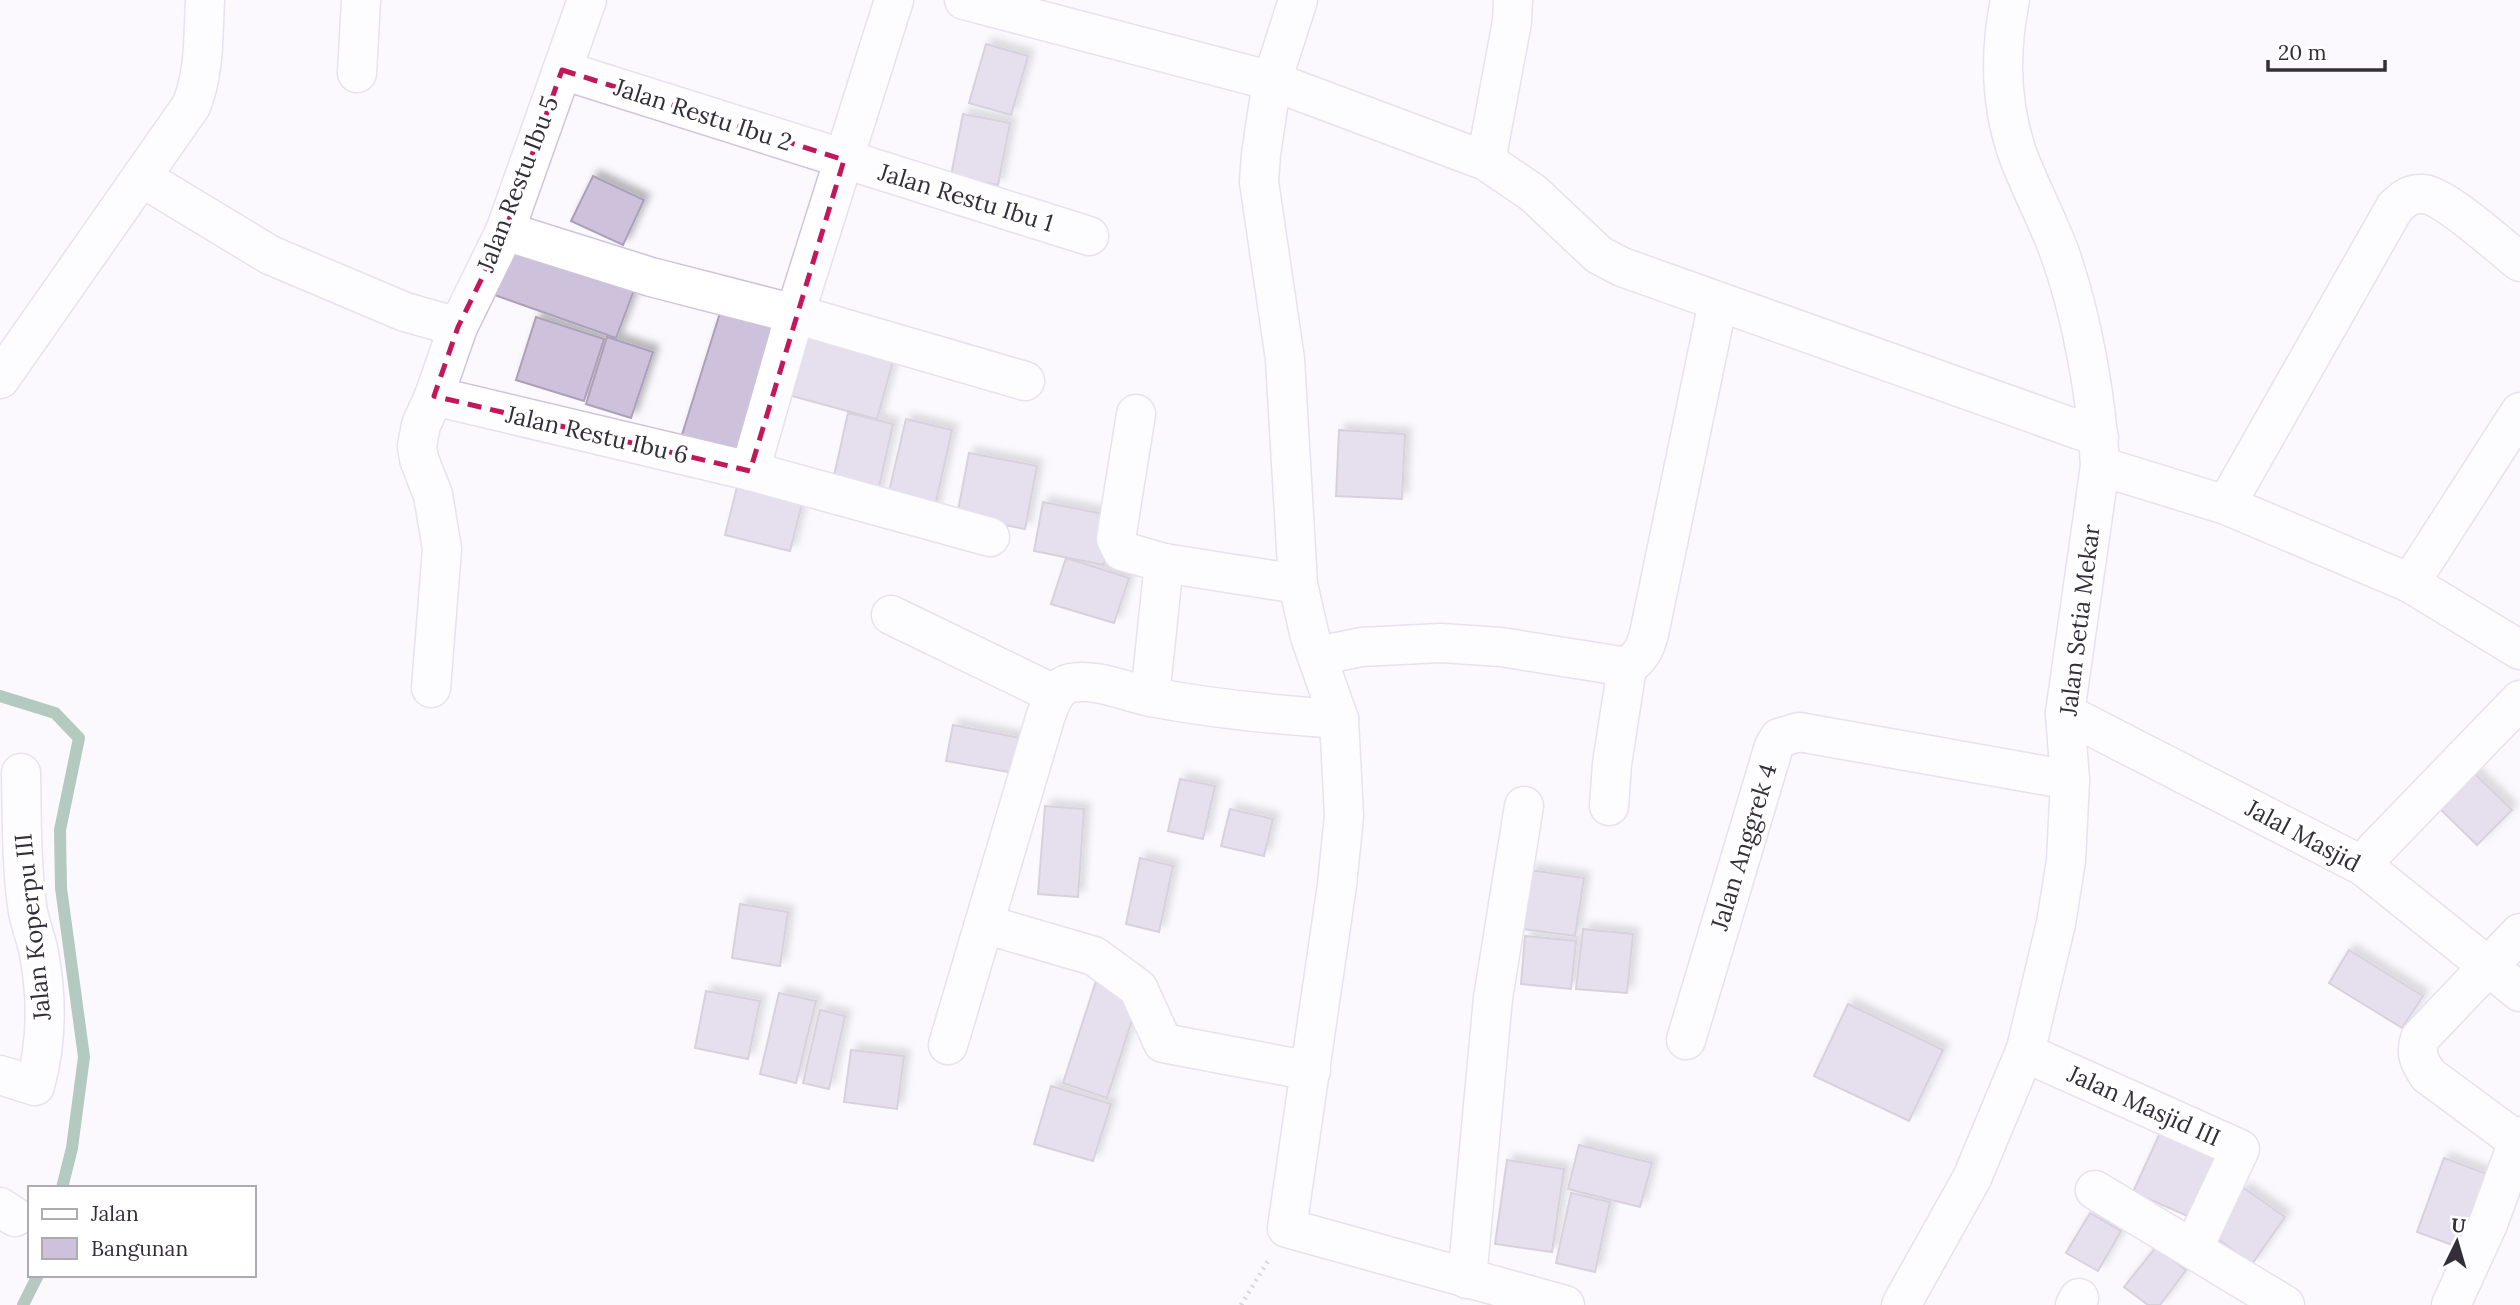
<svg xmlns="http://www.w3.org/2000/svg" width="2520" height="1305" font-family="Lora,serif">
<defs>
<filter id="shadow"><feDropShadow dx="6" dy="-6" stdDeviation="3.5" flood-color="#0004"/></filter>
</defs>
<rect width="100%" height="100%" fill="#fbf9fe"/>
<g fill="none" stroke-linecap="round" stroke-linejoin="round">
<g stroke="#5d9177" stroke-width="12">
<polyline points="0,696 55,713 79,738 60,830 61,888 84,1057 72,1148 62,1188"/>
<polyline points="23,1305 38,1275"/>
</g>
</g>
<g fill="#cdc1db" stroke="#aca0b9" stroke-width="2" filter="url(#shadow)">
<polygon points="986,44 1028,56 1011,115 969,103"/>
<polygon points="963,114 1010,123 998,185 951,176"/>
<polygon points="593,176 644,200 623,245 571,221"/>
<polygon points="507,244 634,290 616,338 489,293"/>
<polygon points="724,300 787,320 743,457 681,438"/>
<polygon points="536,317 604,339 584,401 516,380"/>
<polygon points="811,328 896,350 877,419 792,396"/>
<polygon points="607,337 653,352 631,418 586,404"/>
<polygon points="848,413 893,424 877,496 832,485"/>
<polygon points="906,419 952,430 934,511 887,500"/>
<polygon points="1339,430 1405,434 1402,499 1336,496"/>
<polygon points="969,453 1037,466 1025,529 957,516"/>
<polygon points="737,487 802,504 790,551 725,535"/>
<polygon points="1043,502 1114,516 1104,565 1034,551"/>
<polygon points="1066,558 1129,578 1114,623 1051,604"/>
<polygon points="953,725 1031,740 1025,775 946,761"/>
<polygon points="2469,768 2512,810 2477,845 2435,804"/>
<polygon points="1180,779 1215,786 1203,839 1168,831"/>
<polygon points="1045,806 1084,809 1078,897 1038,894"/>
<polygon points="1230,809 1273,819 1264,856 1221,846"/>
<polygon points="1140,858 1173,866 1159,932 1126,924"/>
<polygon points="1530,870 1584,878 1575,936 1522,929"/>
<polygon points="740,904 788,912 780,966 732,958"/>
<polygon points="1583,929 1633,934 1627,993 1576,989"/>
<polygon points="1525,936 1576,941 1571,989 1521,984"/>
<polygon points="2349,950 2423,996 2402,1028 2329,983"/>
<polygon points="1096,981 1140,995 1107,1098 1063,1083"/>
<polygon points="706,991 760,1001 748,1059 695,1048"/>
<polygon points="779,993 816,1001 796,1083 760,1074"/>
<polygon points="1848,1004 1943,1050 1909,1121 1814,1076"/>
<polygon points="820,1010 845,1016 829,1089 803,1083"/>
<polygon points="851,1050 904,1056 897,1109 844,1102"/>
<polygon points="1051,1086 1111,1104 1093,1161 1034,1144"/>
<polygon points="2165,1122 2227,1149 2194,1219 2133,1192"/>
<polygon points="1579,1145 1652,1163 1640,1207 1568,1189"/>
<polygon points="2444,1158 2487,1174 2460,1248 2417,1232"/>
<polygon points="1507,1160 1564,1169 1552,1252 1495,1244"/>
<polygon points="2244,1188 2285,1217 2252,1264 2211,1234"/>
<polygon points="1571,1193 1610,1202 1595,1272 1556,1263"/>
<polygon points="2090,1213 2121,1231 2098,1271 2066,1253"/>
<polygon points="2156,1247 2186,1270 2160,1305 2148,1305 2124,1287"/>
</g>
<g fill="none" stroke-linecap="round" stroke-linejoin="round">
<defs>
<g id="street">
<polyline points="587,0 505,231 458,327 434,396 750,471 990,537"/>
<polyline points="964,0 1272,81 1486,161 1533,193 1599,255 1622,267 2099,437"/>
<polyline points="1298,0 1272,81 1261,154 1259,182 1285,359 1298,584 1310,637 1339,719 1344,816 1337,885 1287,1228 1565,1305"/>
<polyline points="562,70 1089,236"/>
<polyline points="357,73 361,0"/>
<polyline points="1486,161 1512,22 1513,0"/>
<polyline points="141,177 270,255 405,312 458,327"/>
<polyline points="505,231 651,277 795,314 1025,381"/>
<path d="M0,379L191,106C205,72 203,36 205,0"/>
<polyline points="1136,414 1116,539 1122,551 1164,563 1298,584"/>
<polyline points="2100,466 2226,505 2410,583 2520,650"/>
<polyline points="750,471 795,314 894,0"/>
<path d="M2226,505L2395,207C2404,199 2410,193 2423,194C2444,195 2501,247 2520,262"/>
<polyline points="2410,583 2520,412"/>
<polyline points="891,615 1054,694"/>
<path d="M1318,656L1361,647L1441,643L1501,647L1627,667C1640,658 1645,649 1649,634L1718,302"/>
<polyline points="431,688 442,549 433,495 419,459 417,446 421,425 434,396"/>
<polyline points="1150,697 1164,563"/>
<polyline points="2065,713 2363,866 2520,992"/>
<polyline points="1609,806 1612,764 1627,667"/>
<polyline points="2363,866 2375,850 2520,700"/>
<polyline points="984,924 1094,956 1138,988 1163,1043 1311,1071"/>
<path d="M2520,933L2420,1038C2415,1054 2419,1061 2428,1075L2520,1143"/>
<polyline points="1686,1040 1774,746 1779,738 1799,732 2070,780"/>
<path d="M948,1045L1046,715C1051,702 1056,686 1071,683C1097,678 1126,692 1151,697C1214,709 1276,715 1339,719"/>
<polyline points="2026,1049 2039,1059 2240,1149 2193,1249"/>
<path d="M0,1075L35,1086C47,1043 47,997 39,953C36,939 31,926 28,912C21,866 22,819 21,773"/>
<polyline points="2095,1190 2285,1305"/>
<polyline points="0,1207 15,1217"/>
<polyline points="1467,1279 1493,998 1524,806"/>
<polyline points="2075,1305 2079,1298"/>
<polyline points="2451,1305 2488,1224 2520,1136"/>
</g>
<path id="secondary" d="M1901,1305L1972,1178L2026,1049L2056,923L2066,861L2070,780L2065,713L2100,466C2097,399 2082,315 2059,251C2047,219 2031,189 2019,158C2000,106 1999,54 2010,0"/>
</defs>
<use href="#street" stroke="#d0c4dd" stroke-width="41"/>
<use href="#secondary" stroke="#d0c4dd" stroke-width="41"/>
<polyline stroke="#afacb3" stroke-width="4.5" stroke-dasharray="2 5" stroke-linecap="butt" points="1241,1305 1268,1261"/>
<use href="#street" stroke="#fff" stroke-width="38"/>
<use href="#secondary" stroke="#fff" stroke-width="38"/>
</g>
<path d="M0 0H2520V1305H0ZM562,70L844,160L750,471L434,396L458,327L505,231Z" fill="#fbf9fe" fill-opacity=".55" fill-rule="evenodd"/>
<path fill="none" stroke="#c2185b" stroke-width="5" stroke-dasharray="14 9" stroke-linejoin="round" d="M562,70L844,160L750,471L434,396L458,327L505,231Z"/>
<g text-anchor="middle" stroke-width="7" stroke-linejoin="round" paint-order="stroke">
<g font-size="24" fill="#332e38" stroke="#fff">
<text transform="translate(703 115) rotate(18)" y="8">Jalan Restu Ibu 2</text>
<text transform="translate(518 184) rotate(-69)" y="8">Jalan Restu Ibu 5</text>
<text transform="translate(966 198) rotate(17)" y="8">Jalan Restu Ibu 1</text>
<text transform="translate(597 435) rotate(13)" y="8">Jalan Restu Ibu 6</text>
<text transform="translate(2080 620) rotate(-83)" y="8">Jalan Setia Mekar</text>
<text transform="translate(2303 836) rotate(28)" y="8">Jalal Masjid</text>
<text transform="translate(1744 847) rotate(-73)" y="8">Jalan Anggrek 4</text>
<text transform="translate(33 927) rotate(-96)" y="8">Jalan Koperpu III</text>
<text transform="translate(2144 1106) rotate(24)" y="8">Jalan Masjid III</text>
</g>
</g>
<rect x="28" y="1186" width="228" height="91" fill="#ffffff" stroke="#adabaf" stroke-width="2"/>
<rect x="42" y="1209" width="35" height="10" fill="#ffffff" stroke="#adabaf" stroke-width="2"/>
<text x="91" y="1221" font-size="21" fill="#332e38">Jalan</text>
<rect x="42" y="1238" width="35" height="21" fill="#cdc1db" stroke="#adabaf" stroke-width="2"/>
<text x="91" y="1256" font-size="21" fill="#332e38">Bangunan</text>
<g transform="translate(2457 1242) rotate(5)" stroke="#ffffff" stroke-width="5" paint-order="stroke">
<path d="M0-5L12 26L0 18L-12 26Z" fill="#332e38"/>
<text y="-10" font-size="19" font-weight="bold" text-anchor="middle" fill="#332e38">U</text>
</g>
<path d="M2268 60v10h117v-10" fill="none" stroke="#332e38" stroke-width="3.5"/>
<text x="2278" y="60" font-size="21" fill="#332e38" stroke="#ffffff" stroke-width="5" paint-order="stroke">20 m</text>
</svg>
